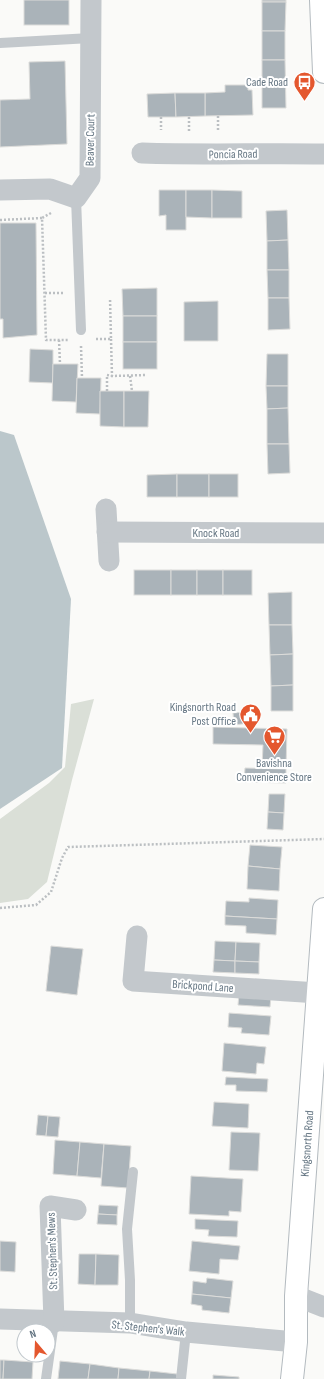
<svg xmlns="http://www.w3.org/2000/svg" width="324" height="1379" font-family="'Sofia Sans Condensed',sans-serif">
<rect width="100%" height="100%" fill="#fafaf8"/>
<polygon fill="#dadfd7" points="94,699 72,780 47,882 28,899 0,903 0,819 49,783 65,767 71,704"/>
<polygon fill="#bbc7cb" points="0,431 14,435 71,599 62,768 0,809"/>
<g fill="#aab3b9" stroke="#dcdcda">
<rect x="24" y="0" width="45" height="25"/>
<rect x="262" y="0" width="24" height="2"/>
<polygon points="262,2 286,2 285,31 262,31"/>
<rect x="262" y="31" width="23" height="29"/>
<polygon points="262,60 285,60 286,108 262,108"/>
<polygon points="65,61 67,144 0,147 0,100 30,99 29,62"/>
<polygon points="225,85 248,85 248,90 252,90 253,115 205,116 205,93 225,92"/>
<polygon points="175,93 176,117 148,117 147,94"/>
<polygon points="175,93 205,93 205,116 176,117"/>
<polygon points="159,190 186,190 186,230 166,230 166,215 159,216"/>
<polygon points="186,190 212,190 212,218 186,217"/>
<polygon points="212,190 242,191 242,218 212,218"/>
<polygon points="287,210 288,240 267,241 266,211"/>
<polygon points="0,223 36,223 37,335 3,338 3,319 0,319"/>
<polygon points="288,240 289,270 267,270 267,241"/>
<polygon points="267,270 289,270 289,298 268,298"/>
<polygon points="157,288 157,316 123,316 122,289"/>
<polygon points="268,298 289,298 290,329 268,330"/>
<polygon points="218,301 218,341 184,341 184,302"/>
<rect x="123" y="316" width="34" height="26"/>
<rect x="123" y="342" width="34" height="27"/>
<polygon points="30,349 53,350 53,383 29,382"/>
<polygon points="267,354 288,354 288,386 266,386"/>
<polygon points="53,364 78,364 76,402 52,401"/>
<polygon points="77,378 101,378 100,414 76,413"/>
<polygon points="266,386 288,386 288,408 267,409"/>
<polygon points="100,391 124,391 124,427 100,426"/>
<polygon points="124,391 149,391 148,427 124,427"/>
<polygon points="288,408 289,444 267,444 267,409"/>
<polygon points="267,444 289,444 290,473 268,474"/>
<polygon points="177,474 177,497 147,497 147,475"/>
<rect x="177" y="474" width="32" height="23"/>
<rect x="209" y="474" width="29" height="23"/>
<rect x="134" y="570" width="37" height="25"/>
<rect x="171" y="570" width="26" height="25"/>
<rect x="197" y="570" width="26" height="25"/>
<rect x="223" y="570" width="29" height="25"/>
<polygon points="292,592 292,625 269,625 268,593"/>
<polygon points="269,625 292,625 293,654 270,655"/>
<polygon points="293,654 293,685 271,686 270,655"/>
<polygon points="293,685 293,711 271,711 271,686"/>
<polygon points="256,711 257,722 234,725 233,713"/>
<polygon points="213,727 287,729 286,769 262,768 263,745 213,744"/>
<polygon points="245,768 286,769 286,783 244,782"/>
<polygon points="269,794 285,794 284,813 268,812"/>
<polygon points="268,812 284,813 283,830 267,829"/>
<polygon points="250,845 282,847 280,869 248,866"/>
<polygon points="248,866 280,869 279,891 247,889"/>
<polygon points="249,898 278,900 277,919 225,916 226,901 249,902"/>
<polygon points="225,916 277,919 276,935 246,933 246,926 225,925"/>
<polygon points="215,941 236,942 235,961 214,960"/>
<polygon points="236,942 260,943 259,962 235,961"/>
<polygon points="51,946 83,949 77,995 46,991"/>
<polygon points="214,960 235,961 235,973 213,972"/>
<polygon points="235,961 259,962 259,974 235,973"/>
<polygon points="239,994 271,996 270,1007 238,1005"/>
<polygon points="229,1013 271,1016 269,1035 241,1033 242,1028 228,1027"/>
<polygon points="224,1043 266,1047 264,1064 257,1063 256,1074 222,1071"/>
<polygon points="226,1077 268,1079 267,1092 236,1091 236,1085 225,1085"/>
<polygon points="214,1102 249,1104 248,1128 212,1126"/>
<polygon points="38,1115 48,1116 46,1136 36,1135"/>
<polygon points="48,1116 60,1117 58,1137 46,1136"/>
<polygon points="231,1132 260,1133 258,1171 229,1170"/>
<polygon points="55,1140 80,1142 77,1176 53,1174"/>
<polygon points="80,1142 104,1144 101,1178 77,1176"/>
<polygon points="104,1144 131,1146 128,1188 101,1186"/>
<polygon points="191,1176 243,1179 241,1212 229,1211 229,1216 189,1214"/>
<polygon points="99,1205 118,1206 117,1215 98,1214"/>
<polygon points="98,1214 117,1215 117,1225 97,1224"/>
<polygon points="195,1219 238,1221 237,1237 208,1236 209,1230 195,1229"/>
<polygon points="0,1241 16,1242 15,1272 0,1271"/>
<polygon points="192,1241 240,1246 238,1260 220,1259 219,1274 189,1271"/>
<polygon points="79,1254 96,1254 95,1285 78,1284"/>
<polygon points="96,1254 119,1255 118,1285 95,1285"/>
<polygon points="207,1278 233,1281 231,1298 192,1294 193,1281 206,1283"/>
<polygon points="192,1294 231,1298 229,1313 202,1310 202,1306 191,1304"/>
<polygon points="0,1360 4,1360 3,1379 0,1379"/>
<polygon points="4,1360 33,1362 32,1379 3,1379"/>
<polygon points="60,1361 90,1364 88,1379 58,1379"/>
<polygon points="90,1364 119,1368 118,1379 88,1379"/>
<polygon points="119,1368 150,1371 149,1379 118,1379"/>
<polygon points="150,1371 177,1374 177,1379 149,1379"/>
<polygon points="213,1375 239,1377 239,1379 213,1379"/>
</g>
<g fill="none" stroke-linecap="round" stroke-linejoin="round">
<defs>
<g id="secondary">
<polyline points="321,0 324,72"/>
<path id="s1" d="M292,1379L296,1342V1296L324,909"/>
</g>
</defs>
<use href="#secondary" stroke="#b3babf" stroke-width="24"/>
<g stroke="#bbbfc2" stroke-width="2.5" stroke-dasharray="2 2" stroke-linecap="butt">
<polyline points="218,116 218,131"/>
<polyline points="161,117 161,130"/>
<polyline points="189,117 189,132"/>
<polyline points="51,213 42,218 46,340 69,340"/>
<polyline points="0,220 42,218"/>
<polyline points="45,293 63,293"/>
<polyline points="96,339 111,339 110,298"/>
<polyline points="111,339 112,376 147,375"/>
<polyline points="59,340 60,364"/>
<polyline points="81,346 82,378"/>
<polyline points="130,376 132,391"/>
<polyline points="107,391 107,375 112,376"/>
<polyline points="0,908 36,905 51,892 62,858 68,847 324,839"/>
</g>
<g stroke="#c3c8cc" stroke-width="10">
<polyline points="0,43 91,38"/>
<polyline points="76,198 81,330"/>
<polyline points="130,1323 130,1280 127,1229 133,1172"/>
<polyline points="46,1379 54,1322"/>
<polyline points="181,1379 186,1332"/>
</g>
<g stroke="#c3c8cc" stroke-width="21">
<path d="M142,153C203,155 263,153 324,154"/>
<polyline points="0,190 50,189 76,198 90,178 91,0"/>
<polyline points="106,509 109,561"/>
<polyline points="107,532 324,533"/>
<polyline points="137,936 133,981 318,993"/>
<polyline points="296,1296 324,1307"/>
<polyline points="0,1319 130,1323 186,1332 296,1342"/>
<polyline points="54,1322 50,1206 76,1210"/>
</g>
<use href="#secondary" stroke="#fff" stroke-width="22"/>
</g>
<defs>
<symbol id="bus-pin" viewBox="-11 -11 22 30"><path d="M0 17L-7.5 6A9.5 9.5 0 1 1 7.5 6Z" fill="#e4572e" stroke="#fff"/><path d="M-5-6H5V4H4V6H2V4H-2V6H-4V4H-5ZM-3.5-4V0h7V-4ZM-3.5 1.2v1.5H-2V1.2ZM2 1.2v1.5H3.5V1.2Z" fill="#fff"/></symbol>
<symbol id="civic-pin" viewBox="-11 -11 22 30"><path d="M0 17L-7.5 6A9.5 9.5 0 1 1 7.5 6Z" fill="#e4572e" stroke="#fff"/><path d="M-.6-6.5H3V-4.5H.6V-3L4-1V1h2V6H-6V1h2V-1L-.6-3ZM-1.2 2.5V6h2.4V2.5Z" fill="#fff"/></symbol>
<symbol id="supermarket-pin" viewBox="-11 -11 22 30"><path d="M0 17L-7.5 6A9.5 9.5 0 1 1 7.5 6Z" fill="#e4572e" stroke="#fff"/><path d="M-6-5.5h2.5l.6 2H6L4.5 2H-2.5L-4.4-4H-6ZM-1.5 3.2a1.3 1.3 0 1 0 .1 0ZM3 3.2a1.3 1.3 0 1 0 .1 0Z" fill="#fff"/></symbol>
</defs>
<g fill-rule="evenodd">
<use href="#bus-pin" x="292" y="70" width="25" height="34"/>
<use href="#civic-pin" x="238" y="702" width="25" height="34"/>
<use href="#supermarket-pin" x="262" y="724" width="25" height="34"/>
</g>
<g text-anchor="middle" stroke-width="4" stroke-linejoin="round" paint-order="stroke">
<g font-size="12" fill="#657683" stroke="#fff" text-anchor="end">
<text x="288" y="86">Cade Road</text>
<text x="236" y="711">Kingsnorth Road<tspan x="236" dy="14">Post Office</tspan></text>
<text x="274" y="767" text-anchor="middle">Bavishna<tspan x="274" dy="14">Convenience Store</tspan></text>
</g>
<g font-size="12" fill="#657683" stroke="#fff">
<text transform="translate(90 140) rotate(-89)" y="4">Beaver Court</text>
<text transform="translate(233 154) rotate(-1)" y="4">Poncia Road</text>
<text x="216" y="537">Knock Road</text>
<text transform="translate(203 986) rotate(4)" y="4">Brickpond Lane</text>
<text dy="4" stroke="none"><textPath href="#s1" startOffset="236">Kingsnorth Road</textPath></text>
<text transform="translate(52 1251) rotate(-92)" y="4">St. Stephen's Mews</text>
<text transform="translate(148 1328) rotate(6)" y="4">St. Stephen's Walk</text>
</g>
</g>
<g transform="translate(36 1343) rotate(341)"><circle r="19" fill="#ffffff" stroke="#c1c8cd"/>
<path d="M0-3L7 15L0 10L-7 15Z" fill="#e4572e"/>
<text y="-6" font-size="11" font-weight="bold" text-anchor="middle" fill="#657683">N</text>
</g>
</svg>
